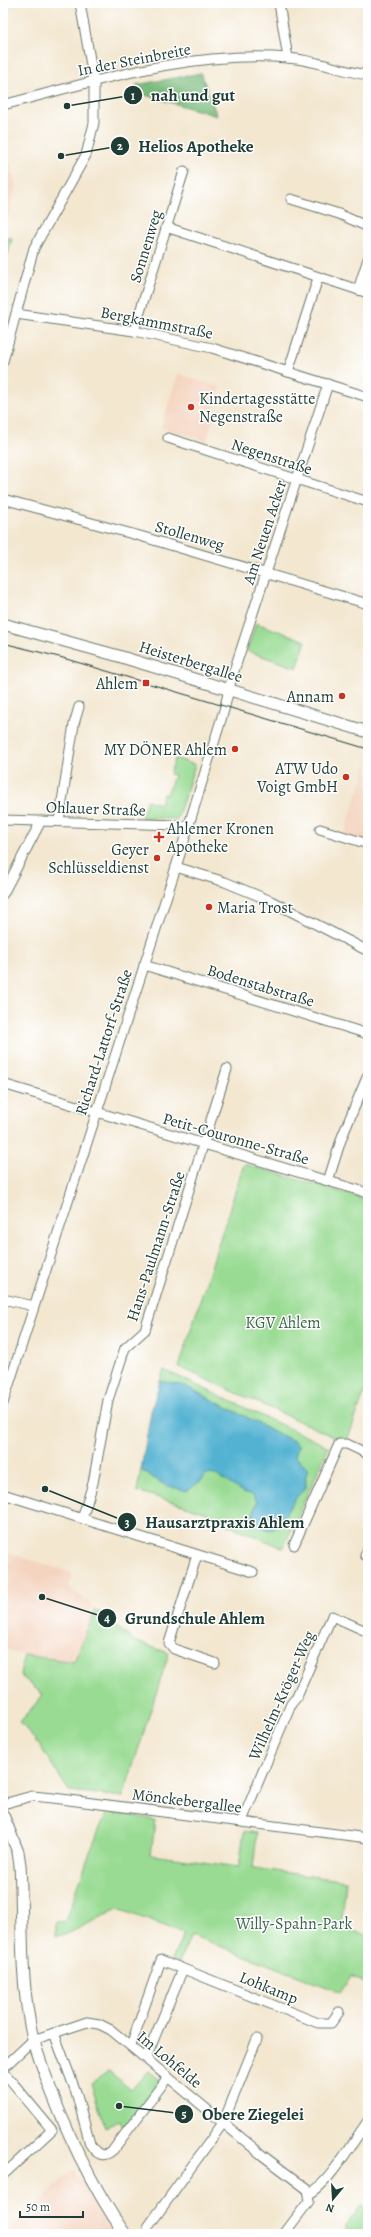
<svg xmlns="http://www.w3.org/2000/svg" width="371" height="2237" font-family="Alegreya,serif">
<rect width="100%" height="100%" fill="#fff"/>
<filter id="ink" filterUnits="userSpaceOnUse"><feTurbulence type="fractalNoise" baseFrequency=".025" numOctaves="2"/><feDisplacementMap in="SourceGraphic" scale="8" xChannelSelector="R" yChannelSelector="G"/><feConvolveMatrix kernelMatrix="1 2 1 2 8 2 1 2 1" color-interpolation-filters="sRGB"/></filter>
<filter id="wash" filterUnits="userSpaceOnUse"><feTurbulence type="fractalNoise" baseFrequency=".012" numOctaves="4" result="noise"/><feDisplacementMap in="SourceGraphic" scale="16" xChannelSelector="R" yChannelSelector="G"/><feGaussianBlur stdDeviation="0.9" result="paint"/><feColorMatrix in="noise" values="0 0 0 0 0 0 0 0 0 0 0 0 0 0 0 0 0 1.4 0 .05"/><feComposite in="paint" operator="in"/></filter>
<g filter="url(#wash)">
<rect width="100%" height="100%" fill="#f3e7d0"/>
<g fill="#f4d4bf">
<polygon points="3,139 16,186 3,233"/>
<polygon points="178,374 220,387 207,441 161,427"/>
<polygon points="368,760 368,848 343,839"/>
<polygon points="3,1551 72,1573 68,1586 96,1609 74,1662 24,1655 3,1648"/>
<polygon points="74,2169 113,2234 4,2234"/>
</g>
<g fill="#99db93" stroke="#5c8c64">
<polygon points="3,238 12,238 3,274"/>
<polygon points="256,623 306,641 297,668 247,651"/>
<polygon points="175,758 195,765 177,819 141,818 147,800 160,804 163,794 167,795 174,775 170,774"/>
<polygon points="244,1164 368,1200 368,1383 347,1441 343,1441 179,1367"/>
<polygon points="164,1370 329,1447 283,1548 219,1521 220,1517 137,1491 141,1470 165,1485 202,1480 206,1474 212,1473 253,1495 257,1502 255,1507 279,1525 298,1494 306,1488 306,1466 295,1457 298,1446 295,1442 185,1386 160,1381"/>
<polygon points="96,1609 134,1641 169,1653 123,1797 69,1791 40,1746 20,1722 43,1695 20,1675 24,1655 74,1662"/>
<polygon points="107,1811 155,1820 151,1855 239,1867 244,1831 257,1833 253,1868 346,1881 341,1928 368,1935 368,1985 351,1976 340,1992 191,1935 179,1963 172,1960 184,1933 118,1909 65,1935 56,1936 56,1922 66,1921 90,1852"/>
<polygon points="109,2071 131,2090 148,2071 160,2081 123,2128 120,2121 105,2127 91,2083"/>
<polygon points="361,2206 368,2210 368,2234 352,2234 344,2229"/>
</g>
<polygon fill="#7abb7d" stroke="#4c7c58" points="201,73 217,116 138,93 136,85"/>
<path fill="#52b2d1" stroke="#387882" d="M160,1381L185,1386L295,1442L298,1446L295,1457L306,1466L308,1470L305,1477L306,1488C291,1499 286,1517 273,1530L265,1529L252,1517L257,1502L253,1495L243,1492L216,1475L206,1474L202,1480L187,1491L165,1485L141,1470L151,1412Z"/>
</g>
<g filter="url(#ink)">
<g fill="none" stroke-linecap="round" stroke-linejoin="round">
<defs>
<g id="minor">
<polyline points="279,3 288,58"/>
<path d="M3,105C96,81 191,50 288,58C315,60 341,71 368,75"/>
<polyline points="291,199 339,214 368,227"/>
<polyline points="166,227 368,293"/>
<polyline points="358,290 368,259"/>
<polyline points="16,314 134,331 212,348 368,397"/>
<polyline points="134,331 184,171"/>
<polyline points="3,361 34,248 86,155 94,123 94,82 80,3"/>
<polyline points="288,372 318,278"/>
<polyline points="168,438 368,502"/>
<polyline points="3,499 140,536 368,604"/>
<polyline points="3,820 180,825 187,828"/>
<polyline points="59,821 74,724 79,707"/>
<polyline points="320,829 368,844"/>
<polyline points="176,867 225,882 271,901 368,951"/>
<polyline points="3,894 41,821"/>
<polyline points="144,965 368,1034"/>
<polyline points="3,1084 368,1193"/>
<polyline points="328,1181 342,1137 368,1075"/>
<polyline points="3,1299 34,1306"/>
<polyline points="3,1403 176,867 224,710 232,677 328,384"/>
<polyline points="3,1494 253,1572"/>
<polyline points="82,1519 93,1483 108,1400 125,1348 145,1330 227,1069"/>
<polyline points="294,1545 339,1444 347,1444 368,1454"/>
<polyline points="197,1555 169,1643 174,1649 215,1663"/>
<polyline points="365,1555 368,1549"/>
<polyline points="3,1804 32,1796 53,1798 368,1838"/>
<polyline points="242,1821 291,1704 296,1698 332,1616 368,1632"/>
<path d="M54,2033L76,2092L90,2144C96,2154 103,2159 113,2150L168,2077"/>
<polyline points="131,2045 161,1960 318,2023 331,2023 339,2012"/>
<polyline points="146,2058 183,1969"/>
<polyline points="3,2068 33,2040 87,2022 99,2024 111,2030 262,2155 307,2189 309,2201 284,2234"/>
<polyline points="3,2071 52,2130 3,2175"/>
<path d="M309,2194C328,2185 354,2140 368,2121"/>
<polyline points="148,2227 223,2123 257,2039"/>
</g>
<g id="major">
<polyline points="3,624 115,655 368,732"/>
<path d="M3,1815L18,1852L20,1865C23,1916 20,1969 29,2019C31,2035 36,2048 41,2063C62,2123 88,2181 125,2234"/>
</g>
</defs>
<use href="#minor" stroke="#69786b" stroke-width="11"/>
<use href="#major" stroke="#69786b" stroke-width="13"/>
<use href="#minor" stroke="#fff" stroke-width="9"/>
<use href="#major" stroke="#fff" stroke-width="11"/>
<polyline stroke="#1f3d34" stroke-width="1" points="3,643 63,658 368,749"/>
</g>
</g>
<g fill="#c8321e" stroke="#fff" stroke-width="1.5">
<circle cx="191" cy="407" r="4"/>
<rect x="142" y="679" width="8" height="8" rx="2"/>
<circle cx="342" cy="696" r="4"/>
<circle cx="235" cy="749" r="4"/>
<circle cx="346" cy="777" r="4"/>
<path d="M157 831h4v4h4v4h-4v4h-4v-4h-4v-4h4z"/>
<circle cx="157" cy="858" r="4"/>
<circle cx="209" cy="907" r="4"/>
</g>
<g text-anchor="middle" stroke-width="3" stroke-linejoin="round" paint-order="stroke">
<g font-size="16" fill="#1f3d34" stroke="#fff">
<text transform="translate(134 59) rotate(-11)" y="6">In der Steinbreite</text>
<text transform="translate(145 246) rotate(-73)" y="6">Sonnenweg</text>
<text transform="translate(157 322) rotate(11)" y="6">Bergkammstraße</text>
<text transform="translate(272 456) rotate(18)" y="6">Negenstraße</text>
<text transform="translate(264 532) rotate(-72)" y="6">Am Neuen Acker</text>
<text transform="translate(190 535) rotate(16)" y="6">Stollenweg</text>
<text transform="translate(191 661) rotate(17)" y="6">Heisterbergallee</text>
<text transform="translate(96 808) rotate(2)" y="6">Ohlauer Straße</text>
<text transform="translate(261 985) rotate(17)" y="6">Bodenstabstraße</text>
<text transform="translate(103 1042) rotate(-72)" y="6">Richard-Lattorf-Straße</text>
<text transform="translate(236 1138) rotate(16)" y="6">Petit-Couronne-Straße</text>
<text transform="translate(155 1246) rotate(-72)" y="6">Hans-Paulmann-Straße</text>
<text transform="translate(281 1695) rotate(-66)" y="6">Wilhelm-Kröger-Weg</text>
<text transform="translate(187 1800) rotate(7)" y="6">Mönckebergallee</text>
<text transform="translate(269 1987) rotate(22)" y="6">Lohkamp</text>
<text transform="translate(170 2059) rotate(40)" y="6">Im Lohfelde</text>
</g>
<g font-size="16" fill="#1f3d34" stroke="#fff" text-anchor="end">
<text x="199" y="404" text-anchor="start">Kindertagesstätte<tspan x="199" dy="18">Negenstraße</tspan></text>
<text x="138" y="689">Ahlem</text>
<text x="334" y="702">Annam</text>
<text x="227" y="755">MY DÖNER Ahlem</text>
<text x="338" y="774">ATW Udo<tspan x="338" dy="18">Voigt GmbH</tspan></text>
<text x="167" y="834" text-anchor="start">Ahlemer Kronen<tspan x="167" dy="18">Apotheke</tspan></text>
<text x="149" y="855">Geyer<tspan x="149" dy="18">Schlüsseldienst</tspan></text>
<text x="217" y="913" text-anchor="start">Maria Trost</text>
</g>
<g font-size="16" fill="#3e644c" stroke="#fff">
<text x="283" y="1328">KGV Ahlem</text>
<text x="294" y="1929">Willy-Spahn-Park</text>
</g>
</g>
<path fill="none" stroke="#1f3d34" stroke-width="1.5" d="M67 106L133 95M61 156L120 146M45 1489L127 1522M42 1597L107 1618M119 2106L184 2114"/>
<g fill="#1f3d34" stroke="#fff" stroke-width="1.5">
<circle cx="67" cy="106" r="4"/>
<circle cx="61" cy="156" r="4"/>
<circle cx="45" cy="1489" r="4"/>
<circle cx="42" cy="1597" r="4"/>
<circle cx="119" cy="2106" r="4"/>
<circle cx="133" cy="95" r="10"/>
<circle cx="120" cy="146" r="10"/>
<circle cx="127" cy="1522" r="10"/>
<circle cx="107" cy="1618" r="10"/>
<circle cx="184" cy="2114" r="10"/>
</g>
<g font-size="12" text-anchor="middle" font-weight="bold" fill="#fff">
<text x="133" y="100">1</text>
<text x="120" y="150">2</text>
<text x="127" y="1527">3</text>
<text x="107" y="1622">4</text>
<text x="184" y="2118">5</text>
</g>
<g font-size="17" text-anchor="middle" font-weight="bold" fill="#1f3d34" stroke="#fff" stroke-width="3" stroke-linejoin="round" paint-order="stroke">
<text x="193" y="101">nah und gut</text>
<text x="196" y="152">Helios Apotheke</text>
<text x="225" y="1528">Hausarztpraxis Ahlem</text>
<text x="195" y="1624">Grundschule Ahlem</text>
<text x="253" y="2120">Obere Ziegelei</text>
</g>
<rect width="371" height="2237" fill="none" stroke="#fff" stroke-width="16"/>
<g transform="translate(333 2199) rotate(198)" stroke="#ffffff" stroke-width="3" paint-order="stroke">
<path d="M0-3L7 15L0 10L-7 15Z" fill="#1f3d34"/>
<text y="-6" font-size="11" font-weight="bold" text-anchor="middle" fill="#1f3d34">N</text>
</g>
<path d="M20 2211v6h63v-6" fill="none" stroke="#1f3d34" stroke-width="2"/>
<text x="26" y="2211" font-size="12" fill="#1f3d34" stroke="#ffffff" stroke-width="3" paint-order="stroke">50 m</text>
</svg>
